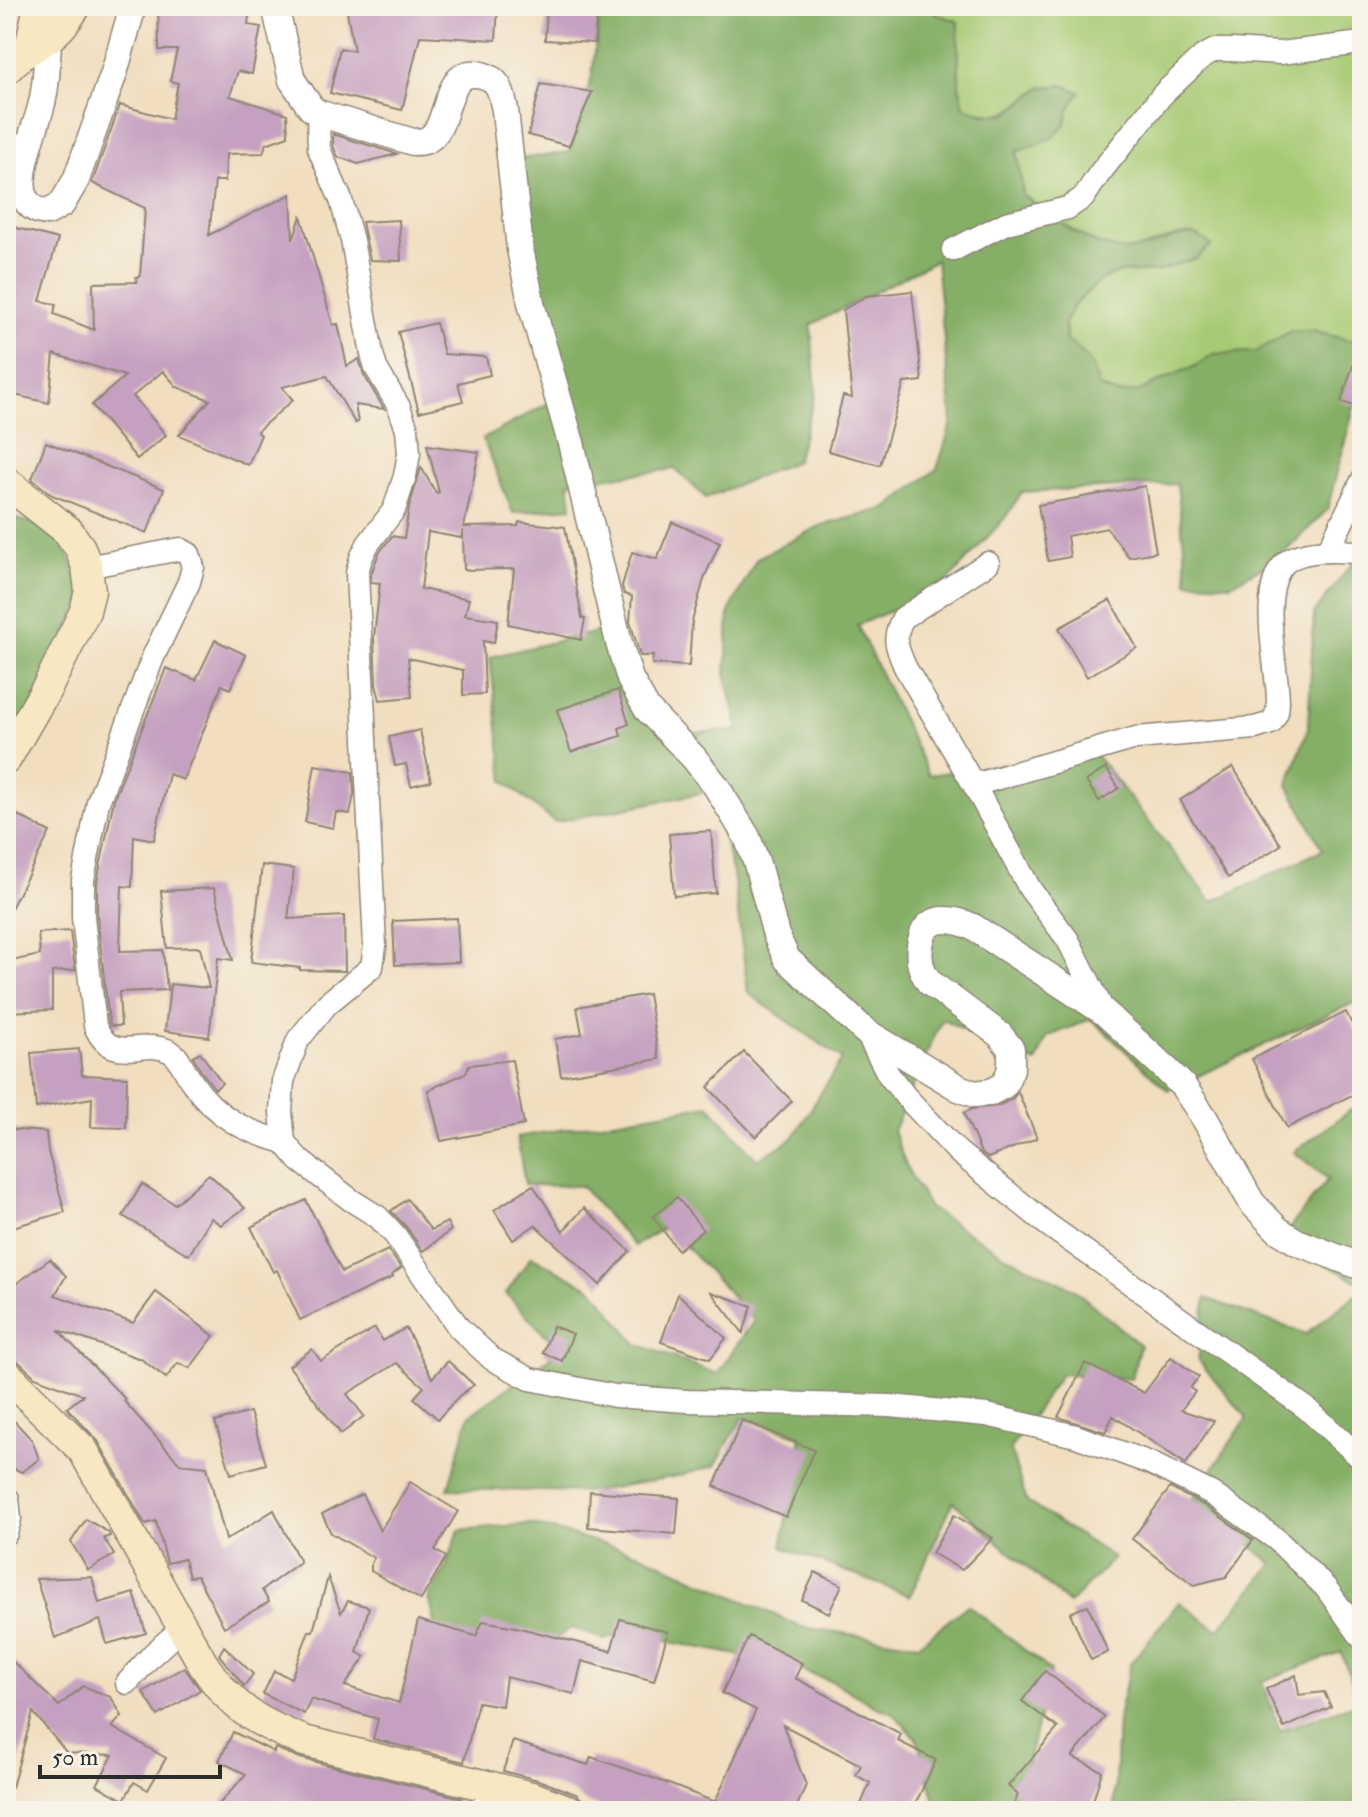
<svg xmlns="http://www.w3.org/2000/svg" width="1368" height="1817" font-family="'IM FELL Double Pica',serif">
<rect width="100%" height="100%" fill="#f7f3e8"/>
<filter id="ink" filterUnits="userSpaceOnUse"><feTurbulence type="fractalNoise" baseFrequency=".0125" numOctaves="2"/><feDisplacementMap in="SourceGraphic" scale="16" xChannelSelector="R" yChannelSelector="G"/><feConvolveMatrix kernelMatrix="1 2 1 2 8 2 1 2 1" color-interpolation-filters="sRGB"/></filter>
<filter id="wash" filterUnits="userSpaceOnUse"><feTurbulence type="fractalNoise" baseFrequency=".006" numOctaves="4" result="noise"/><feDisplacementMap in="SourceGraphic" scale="32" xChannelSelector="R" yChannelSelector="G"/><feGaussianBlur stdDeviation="1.8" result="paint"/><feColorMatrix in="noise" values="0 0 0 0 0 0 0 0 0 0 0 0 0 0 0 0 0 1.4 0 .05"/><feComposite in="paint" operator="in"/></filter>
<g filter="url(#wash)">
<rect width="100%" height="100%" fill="#f1debf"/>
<path fill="#a7cb75" stroke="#697b50" stroke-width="2" d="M928,6H1362V343L1312,331H1291L1256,352L1213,354L1196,366L1173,375L1138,392L1117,394L1098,387C1093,362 1087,355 1066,341L1065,321L1075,304L1100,280L1118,273L1157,271L1197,258L1211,245C1199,243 1185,238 1174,238C1164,238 1146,249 1132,250C1096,253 1051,215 1023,195L1017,151L1034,146L1065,125L1070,107L1042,87C1007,110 1009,123 964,107L959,86L958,21L938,15Z"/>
<g fill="#85af66" stroke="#586d48" stroke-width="2" fill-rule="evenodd">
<path d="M600,6H928L938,15L958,21L959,86L964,107L986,115L1007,114L1042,87L1063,85L1080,92L1070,107L1065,125L1052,138L1034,146L1017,151L1023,196C1054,217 1088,249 1128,250C1149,251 1176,231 1195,235C1200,236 1207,242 1211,245L1197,258L1157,271L1118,273L1100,280L1075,304L1065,321L1066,340C1088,356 1093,361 1099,387L1117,394L1138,392L1173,375L1196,366L1213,354L1256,352L1291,331H1312L1362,343V377L1327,510L1279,558L1231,584L1188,582L1177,484L1022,492L1005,518L939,591L857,625L929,775L1093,751L1212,902L1323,850L1288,785L1308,729L1314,613L1354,561L1362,562V999L1168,1090L1091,1019L1047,1037L1036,1063L942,1019L893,1131L907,1168L929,1208L1008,1257L1074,1289L1140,1345L1131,1379L1061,1374L1010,1449L1027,1502L1114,1558L1069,1604L953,1502L910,1596L782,1547L801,1436L742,1418L715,1466L682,1475L591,1492L448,1489L469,1416L560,1350L506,1294L531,1256L593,1289L637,1344L717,1374L754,1320L667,1226L634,1246L581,1186L525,1185L517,1137L709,1105L757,1160L793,1138L842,1059L748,993L733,874L712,791L554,822L504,781L490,657L609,629L661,735L739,730L726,676L729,612L757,558L820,526L887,508L937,469L952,422L936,260L811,325L816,393L796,461L706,498L675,469L569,482L572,507L513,513L483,439L556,399L505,161L570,152L592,76Z"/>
<path d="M6,517C22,519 48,527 59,539C67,548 79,581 85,593L6,759Z"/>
<polygon points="1362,1102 1362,1284 1281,1239 1328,1179 1294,1152"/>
<path d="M1362,1290V1811H1114L1118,1718L1130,1664L1179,1602L1218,1630L1273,1564L1193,1498L1247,1418L1198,1360L1206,1298L1306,1334ZM1341,1652L1359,1702L1280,1731L1262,1681Z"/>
<polygon points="530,1524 641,1554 801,1627 919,1644 968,1605 1051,1671 1015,1811 938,1811 917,1739 892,1712 876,1707 832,1681 808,1673 792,1665 622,1633 605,1640 572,1628 535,1651 436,1628 429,1596 445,1570 459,1530"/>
</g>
<g id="blocks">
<g fill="#c5a0c0">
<polygon points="158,6 250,6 248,25 261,27 252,74 238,71 230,96 287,114 288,136 266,144 263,153 226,154 225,181 215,181 209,235 291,194 293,240 301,216 333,325 338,324 347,366 359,359 364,375 384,409 355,405 358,422 355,423 327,376 282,387 293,400 257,431 261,435 248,465 179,435 210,400 177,387 163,371 133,396 166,435 137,459 92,405 125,376 54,354 49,403 6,393 6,236 9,226 58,239 40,301 56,304 54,314 94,330 93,283 137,282 136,277 140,277 145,208 92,183 120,105 171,119 178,83 170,81 177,50 159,50"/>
<polygon points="346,6 498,6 496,40 420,36 402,110 330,93 340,48 354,51"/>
<polygon points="547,6 597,6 595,43 545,40"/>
<polygon points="541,84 592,92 569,146 528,135"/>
<polygon points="333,134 397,154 358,164 338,157 333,146"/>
<polygon points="399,220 401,261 370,260 362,222"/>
<polygon points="912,291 922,381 904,383 880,465 828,451 843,396 852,398 843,310 866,296"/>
<polygon points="436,323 444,354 486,357 490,375 458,383 463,401 419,412 398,332"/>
<polygon points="1358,350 1362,350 1362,408 1341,402"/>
<polygon points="46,442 164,489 147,533 52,495 32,479"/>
<polygon points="427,445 479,452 464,527 518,526 519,522 565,527 582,618 585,619 581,640 508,624 514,569 464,570 463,530 461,538 428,532 421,589 469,599 465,615 498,620 494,643 483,641 485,694 463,695 463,670 408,658 412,697 380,700 376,685 374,638 380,583 371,582 371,574 379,553 392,536 404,538 409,508 421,467 436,493 439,492"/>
<polygon points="1145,486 1156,552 1129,557 1107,528 1067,536 1070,557 1048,561 1038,505"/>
<polygon points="672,522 720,542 705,576 692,621 689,666 652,664 653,656 640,656 630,621 632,596 624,594 622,586 632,552 657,559"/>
<polygon points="1110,600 1137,648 1087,677 1059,628"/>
<polygon points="215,640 246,655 230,689 222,685 183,780 169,774 154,840 134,836 132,887 122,886 120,951 163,950 167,990 119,992 121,1026 111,1026 109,1022 97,916 97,881 114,799 166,668 196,680"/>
<polygon points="618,690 629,724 619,728 621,736 571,752 557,710"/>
<polygon points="420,730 431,781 411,786 406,764 395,766 389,737"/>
<polygon points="315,765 353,772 354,794 350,814 336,812 333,828 305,822"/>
<polygon points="1233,767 1281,845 1228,878 1180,800"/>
<polygon points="1106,768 1119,788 1099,801 1086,781"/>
<polygon points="6,809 50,832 6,918"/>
<polygon points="711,831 716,893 674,896 669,834"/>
<polygon points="262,865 294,869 288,919 344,916 345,971 300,970 300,968 251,962"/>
<polygon points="214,888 233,960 218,958 209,1037 165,1031 170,984 209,988 200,947 167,948 161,891"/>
<polygon points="457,918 459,962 395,965 393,921"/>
<polygon points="70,931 75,970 52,972 52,1010 6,1012 6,962 40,955 38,933"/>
<polygon points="648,994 659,1059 561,1076 555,1039 582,1034 577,1007"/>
<polygon points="1346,1012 1362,1044 1362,1090 1287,1128 1252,1059"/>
<polygon points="79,1049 82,1075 127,1077 126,1128 91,1127 92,1098 36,1108 31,1053"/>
<polygon points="200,1052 222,1083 215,1089 201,1071 193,1056"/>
<polygon points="744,1052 792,1101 756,1137 708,1087"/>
<polygon points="512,1060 524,1125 441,1141 428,1090 466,1073 469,1065"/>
<polygon points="1018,1092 1037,1138 988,1158 981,1153 964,1113 972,1109 998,1106 1012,1099"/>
<polygon points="6,1129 46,1132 48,1152 65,1212 6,1229"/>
<polygon points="209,1174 245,1208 221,1225 211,1218 189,1255 123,1216 142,1184 175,1204"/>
<polygon points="533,1185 563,1231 584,1208 630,1251 600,1285 535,1225 513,1240 494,1210"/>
<polygon points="677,1197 703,1230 678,1250 653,1217"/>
<polygon points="407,1199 431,1230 447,1222 451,1230 423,1251 406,1227 391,1211"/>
<polygon points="306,1200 342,1272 388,1250 401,1268 392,1275 393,1277 300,1320 277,1270 273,1272 251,1227"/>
<polygon points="50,1259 66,1276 55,1295 133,1323 156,1292 214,1336 190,1368 178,1363 166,1378 141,1359 58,1330 125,1399 124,1401 180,1464 207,1467 226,1540 274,1510 300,1562 262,1590 269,1602 224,1627 197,1576 189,1577 184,1559 167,1563 156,1521 145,1524 98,1441 67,1408 83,1395 35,1377 18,1361 11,1357 6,1357 6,1291"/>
<polygon points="711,1292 752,1306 743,1333"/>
<polygon points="678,1294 726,1338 710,1359 661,1342"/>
<polygon points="553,1326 573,1334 562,1361 543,1353"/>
<polygon points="375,1328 382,1341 406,1328 432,1378 448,1361 474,1385 459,1396 438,1419 414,1398 424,1387 397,1363 347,1394 364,1416 341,1434 289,1366 312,1349 321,1361"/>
<polygon points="1171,1357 1199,1377 1190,1388 1195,1392 1181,1410 1214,1421 1186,1464 1113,1416 1105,1432 1058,1417 1085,1363 1144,1393"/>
<polygon points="6,1412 32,1440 39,1459 22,1472 6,1466"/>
<polygon points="250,1412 266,1464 231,1474 215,1422"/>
<polygon points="742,1420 814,1450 786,1517 714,1486"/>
<polygon points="410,1482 458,1511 435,1550 446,1557 421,1600 371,1571 371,1563 374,1558 331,1533 322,1514 362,1494 380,1531"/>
<polygon points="1170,1488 1204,1505 1253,1540 1226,1577 1194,1585 1132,1539"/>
<polygon points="590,1491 679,1498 676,1534 588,1527"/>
<polygon points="954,1515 993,1538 962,1570 932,1553"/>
<polygon points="86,1519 109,1533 110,1536 104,1538 114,1555 88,1570 71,1542"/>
<polygon points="815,1572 842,1585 829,1613 802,1600"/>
<polygon points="92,1577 99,1603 134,1593 146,1633 107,1644 100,1620 55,1638 36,1579"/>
<polygon points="328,1577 341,1613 348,1601 369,1607 357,1652 365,1657 345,1686 399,1703 418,1620 476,1636 483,1621 516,1627 611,1651 620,1619 668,1632 654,1681 582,1661 574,1694 506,1677 502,1706 478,1702 464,1762 373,1739 378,1719 311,1699 304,1714 263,1694 274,1671 291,1678 309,1631 313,1631"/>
<polygon points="1088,1605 1108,1652 1091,1660 1070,1613"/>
<polygon points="749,1636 802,1663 795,1678 901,1734 898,1741 936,1760 912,1811 858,1811 870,1783 856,1775 861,1765 783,1725 806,1785 795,1811 611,1811 585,1802 576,1794 538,1780 503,1771 513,1741 588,1765 591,1757 653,1778 715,1802 756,1710 722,1693"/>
<polygon points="224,1646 253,1674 244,1686 219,1655"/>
<polygon points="6,1655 59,1706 83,1686 111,1697 122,1716 112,1727 166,1758 148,1790 134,1782 124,1800 97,1785 113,1755 67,1753 33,1712 12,1787 6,1786"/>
<polygon points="184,1667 200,1690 158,1716 143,1692"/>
<polygon points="1045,1671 1105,1717 1072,1757 1102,1771 1090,1811 1057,1811 1040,1803 1036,1811 1011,1811 1018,1795 1008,1786 1058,1728 1022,1701"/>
<polygon points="1296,1675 1299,1695 1324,1692 1331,1707 1284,1728 1266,1689"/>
<polygon points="233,1732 274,1752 275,1748 300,1758 462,1798 449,1811 213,1811 246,1774 219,1761"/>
</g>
</g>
</g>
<g filter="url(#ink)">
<use href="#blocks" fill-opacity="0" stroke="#8e8475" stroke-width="2"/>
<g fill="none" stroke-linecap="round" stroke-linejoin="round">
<defs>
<g id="minor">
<polyline points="318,113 319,149 341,200 352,240 372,354 376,368 399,407 407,429 409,453 405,476 394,510 368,544 361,558 357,573 375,946 372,967 327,1004 298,1040 283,1081 281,1112 284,1142 299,1160 351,1200 378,1217 395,1235 459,1328 492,1359 530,1379 615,1396 687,1401 890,1406 987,1415 1076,1436 1150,1463 1211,1493 1276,1539 1326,1588 1362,1638"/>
<polyline points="953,250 1006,223 1068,208 1084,197 1099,174 1162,95 1202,57 1215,50 1232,50 1280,53 1362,43"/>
<polyline points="1328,551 1362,481"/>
<path d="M988,563L903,618C892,638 896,646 905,667L974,785L1030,889L1068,940L1104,1012"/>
<path d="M87,567L180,549L189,554L193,567L189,582L153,657L98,802L83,880V917L95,1026C113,1068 144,1036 171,1052C181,1058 185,1073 192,1082C216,1118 245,1131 284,1142"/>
<path d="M974,785L1136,738L1255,728L1271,723C1273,719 1276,716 1277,712C1280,699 1276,681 1275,668C1272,641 1263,586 1284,564C1300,548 1341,550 1362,553"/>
<polyline points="866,1032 888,1074 906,1097 958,1152 1048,1225 1306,1408 1362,1459"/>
<polyline points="6,1498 8,1499 10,1519 6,1533"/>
<polyline points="127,1683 152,1655 183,1627"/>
<polyline points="472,1811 525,1798"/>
</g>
<g id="tertiary">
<path d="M275,6L292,80L311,108L318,113L413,142C423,142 429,141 435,133C450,115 446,66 482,75C501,80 501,93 505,110L520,249L532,307L571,443L619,643L630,679L647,709L694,758L716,786L747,837L757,864L776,935L787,959L866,1032L959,1088L975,1094L991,1092L1004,1085L1011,1069V1049L1000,1035L929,982C921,970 918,961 920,946C921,942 921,938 923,934C931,913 958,920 973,927L1104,1012L1166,1069L1183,1086L1205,1119L1252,1203L1278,1230L1297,1242L1362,1267"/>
<path d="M48,38C47,61 47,85 41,107C33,138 0,209 48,212L62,204L76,180L114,73L133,6"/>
</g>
<g id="secondary">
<polyline points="30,48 39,6"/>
<path d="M6,70C18,55 31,49 46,39C59,31 68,18 76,6"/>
<polyline points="6,482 68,531 80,548 87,567 90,591 85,611 48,686 6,759"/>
<path d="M6,1374L83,1450L203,1664C232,1708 256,1722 304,1741L532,1797L570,1811"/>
</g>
</defs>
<use href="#minor" stroke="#8e8475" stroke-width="25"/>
<use href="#tertiary" stroke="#8e8475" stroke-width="29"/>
<use href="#secondary" stroke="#8e8475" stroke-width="33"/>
<use href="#minor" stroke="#fff" stroke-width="22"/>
<use href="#tertiary" stroke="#fff" stroke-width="26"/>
<use href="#secondary" stroke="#f7e8c3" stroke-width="30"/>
</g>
</g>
<rect width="1368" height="1817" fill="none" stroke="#f7f3e8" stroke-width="32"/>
<path d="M40 1765v12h180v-12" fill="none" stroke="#2b2b2b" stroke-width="4"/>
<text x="52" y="1765" font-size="24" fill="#2b2b2b" stroke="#f7f3e8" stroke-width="6" paint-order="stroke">50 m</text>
</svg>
